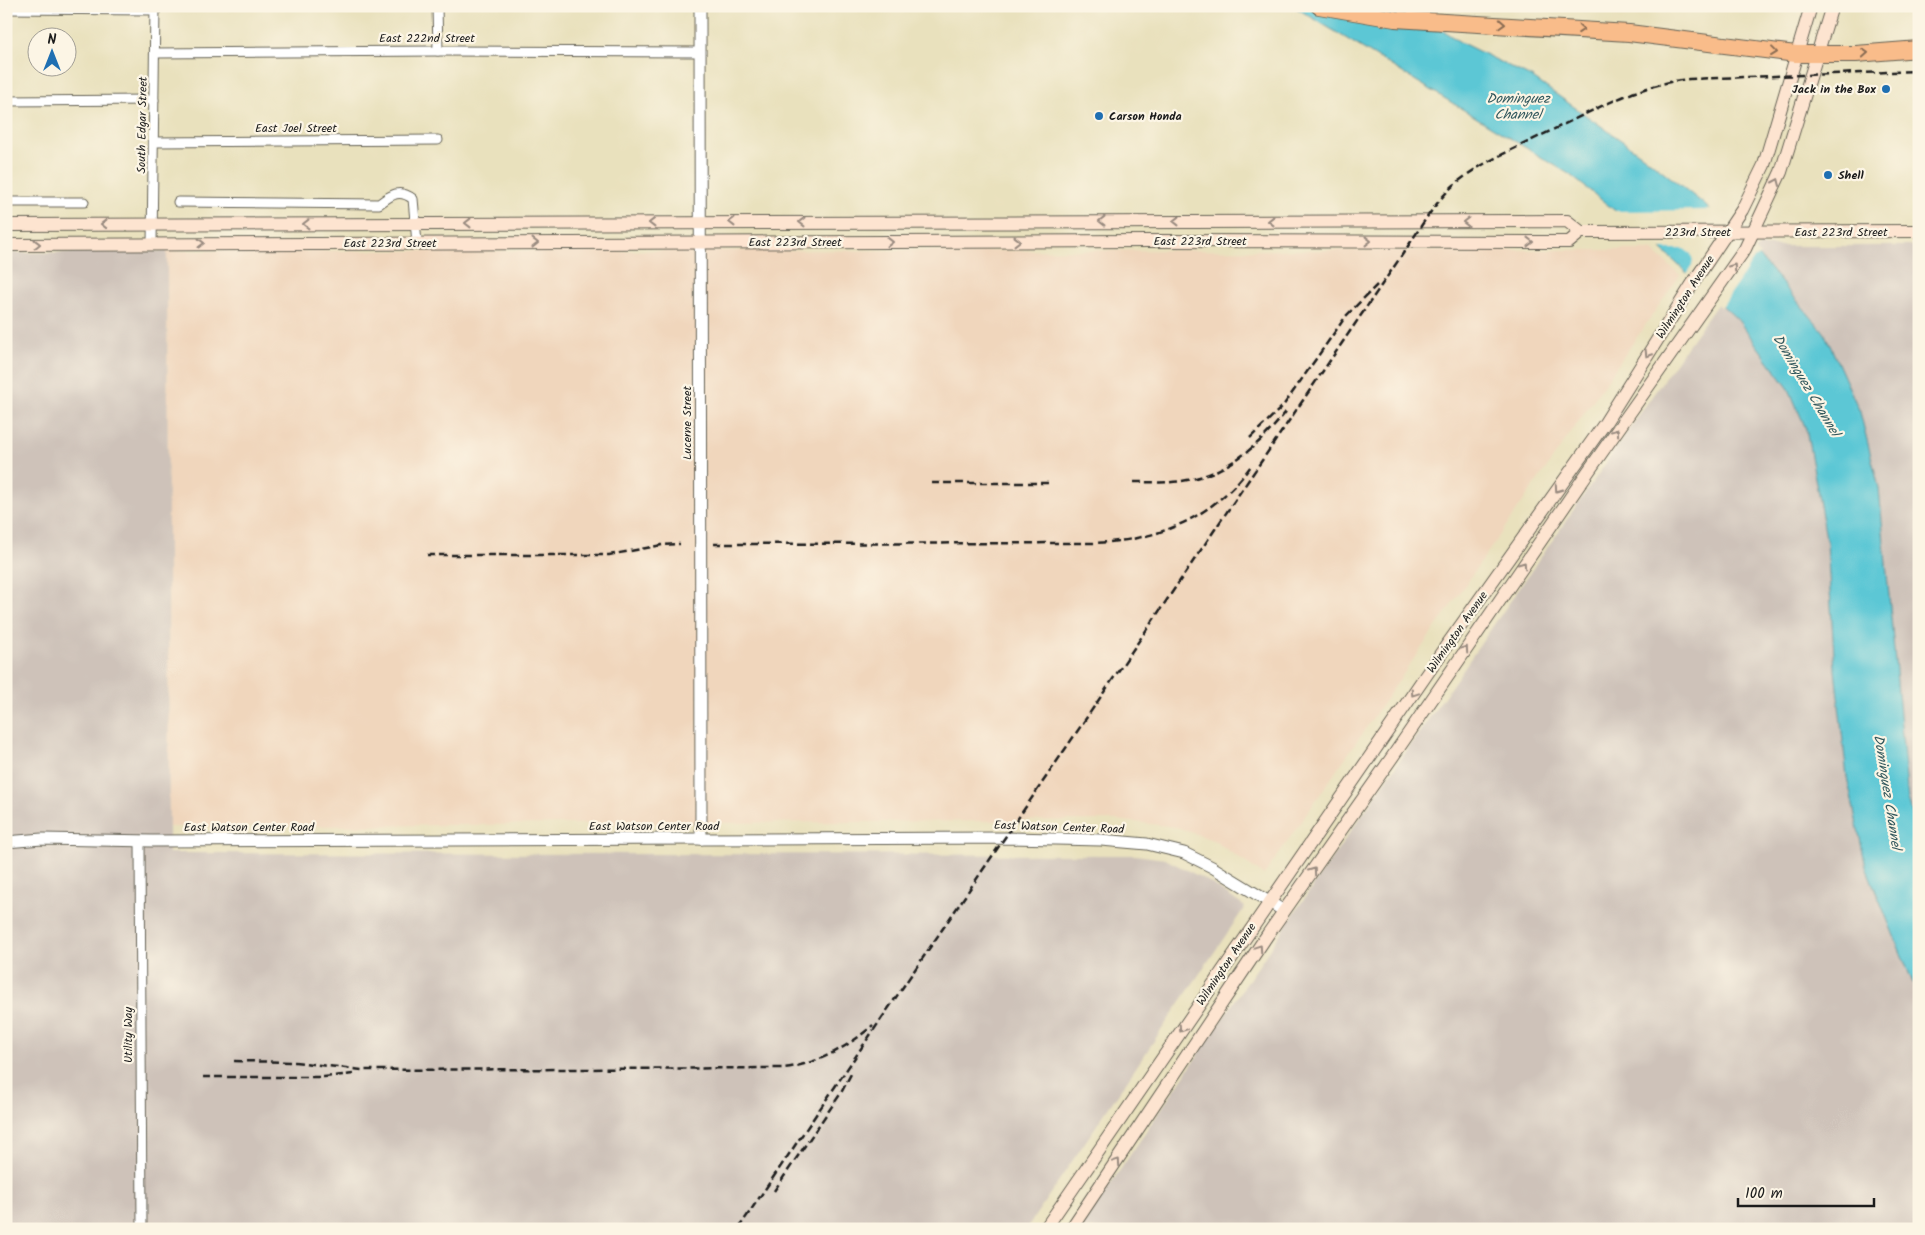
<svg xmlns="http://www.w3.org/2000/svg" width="1925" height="1235" font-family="Kalam,sans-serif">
<rect width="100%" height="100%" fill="#fcf5e5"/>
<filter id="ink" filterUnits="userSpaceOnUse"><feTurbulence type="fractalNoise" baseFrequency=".02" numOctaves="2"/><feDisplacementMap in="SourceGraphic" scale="10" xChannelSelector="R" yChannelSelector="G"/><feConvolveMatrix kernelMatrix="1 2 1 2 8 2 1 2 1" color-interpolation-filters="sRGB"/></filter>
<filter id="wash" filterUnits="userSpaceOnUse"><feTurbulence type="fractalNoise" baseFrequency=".0096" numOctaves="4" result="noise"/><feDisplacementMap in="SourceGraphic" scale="20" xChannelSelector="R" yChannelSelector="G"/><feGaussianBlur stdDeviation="1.12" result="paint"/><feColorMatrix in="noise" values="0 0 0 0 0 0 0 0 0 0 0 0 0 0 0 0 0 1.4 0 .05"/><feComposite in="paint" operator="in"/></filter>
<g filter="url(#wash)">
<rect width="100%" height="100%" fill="#e9e1bd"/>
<polygon fill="#f0d6bc" points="1652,250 1680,275 1264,875 1213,840 1176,827 1117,820 169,827 167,251"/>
<g fill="#cec2b9">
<polygon points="1759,246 1919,246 1919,1229 1080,1229 1297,909 1678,359"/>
<polygon points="167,251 169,853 1135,855 1165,859 1206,880 1245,907 1026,1229 6,1229 6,253"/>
</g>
<polygon fill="#5bc7d5" stroke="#3c7278" points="1293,6 1406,6 1460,42 1533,78 1645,157 1705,205 1763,261 1824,332 1860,412 1879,488 1908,800 1919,834 1919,998 1866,867 1847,777 1835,670 1827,543 1806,429 1789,389 1738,320 1648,237 1569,174"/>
<polygon fill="#e9e1bd" points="1714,210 1760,255 1754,259 1721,308 1686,275 1691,268 1693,261 1691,254 1684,249 1657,249 1611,211"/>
</g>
<g filter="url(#ink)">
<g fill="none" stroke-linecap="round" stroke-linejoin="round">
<defs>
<g id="minor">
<polyline points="437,6 438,51"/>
<polyline points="6,9 155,10"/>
<polyline points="155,53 438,51 700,52"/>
<polyline points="6,101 154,100"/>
<polyline points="155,142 438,140"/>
<polyline points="6,202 84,202"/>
<path d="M178,202L379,204C391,195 399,188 413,199L417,243"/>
<polyline points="152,244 155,6"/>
<polyline points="140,841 142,1229"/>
</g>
<g id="tertiary">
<polyline points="700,6 701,839"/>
<polyline points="6,842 42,839 152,841 1005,838 1101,840 1147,844 1184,853 1212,867 1284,911"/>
</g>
<g id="secondary">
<polyline points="6,225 1567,221 1581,232 1919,231"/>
<polyline points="6,245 1151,241 1569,242 1581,232"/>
<polyline points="1045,1229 1442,652 1605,423 1693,283 1742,210 1764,165 1811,6"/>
<polyline points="1071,1229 1268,934 1393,756 1590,469 1745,249 1781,172 1832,6"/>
</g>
<polyline id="motorway" points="1319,6 1395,19 1629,33 1796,54 1856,54 1919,49"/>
</defs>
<use href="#minor" stroke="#646154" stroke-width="11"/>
<use href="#tertiary" stroke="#646154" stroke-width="13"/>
<use href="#secondary" stroke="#646154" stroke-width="14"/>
<use href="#motorway" stroke="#646154" stroke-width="18"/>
<use href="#minor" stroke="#fff" stroke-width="9"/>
<use href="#tertiary" stroke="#fff" stroke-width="11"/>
<use href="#secondary" stroke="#fde4d0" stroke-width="12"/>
<use href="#motorway" stroke="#f9bc8a" stroke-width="16"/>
<g stroke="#1c1c1c" stroke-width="2.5" stroke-dasharray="8 4" stroke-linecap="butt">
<polyline points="1250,438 1283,406 1346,316 1377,285"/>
<path d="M1134,482C1153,482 1173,484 1192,479C1232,470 1264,441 1288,409"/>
<polyline points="932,483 1049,483"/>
<path d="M714,544L1089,543C1155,542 1211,520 1251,466"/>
<polyline points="427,555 609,555 662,545 680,544"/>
<path d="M234,1061L295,1062L362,1070L782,1068C816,1065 847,1048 873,1025"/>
<polyline points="203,1077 324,1077 353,1074"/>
<polyline points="774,1191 841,1093 851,1074"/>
<path d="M738,1229L1402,255C1418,232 1433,204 1454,185C1479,163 1511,151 1540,136C1589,113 1635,85 1689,79L1919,71"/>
</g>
</g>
<defs><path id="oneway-chevron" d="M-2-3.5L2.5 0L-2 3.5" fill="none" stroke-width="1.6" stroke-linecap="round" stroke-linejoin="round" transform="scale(1.25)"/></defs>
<g stroke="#8a6c53">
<use href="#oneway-chevron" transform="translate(1502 24) rotate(3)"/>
<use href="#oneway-chevron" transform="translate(1581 29) rotate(4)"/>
<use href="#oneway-chevron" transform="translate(1774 52) rotate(7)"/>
<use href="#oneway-chevron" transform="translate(1865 53) rotate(-4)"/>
</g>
<g stroke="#988a7f">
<use href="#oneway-chevron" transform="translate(1777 182) rotate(-66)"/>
<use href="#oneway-chevron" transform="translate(1102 221) rotate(180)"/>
<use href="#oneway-chevron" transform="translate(1176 221) rotate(-180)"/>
<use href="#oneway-chevron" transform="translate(1271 221) rotate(-180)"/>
<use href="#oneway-chevron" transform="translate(732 222) rotate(180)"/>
<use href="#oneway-chevron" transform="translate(802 222) rotate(180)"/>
<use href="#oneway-chevron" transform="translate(1466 222) rotate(180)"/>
<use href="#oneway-chevron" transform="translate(468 223) rotate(180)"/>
<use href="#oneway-chevron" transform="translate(652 223) rotate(180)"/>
<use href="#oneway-chevron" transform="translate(104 224) rotate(180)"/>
<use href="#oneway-chevron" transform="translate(306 224) rotate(180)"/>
<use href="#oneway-chevron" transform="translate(1017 241)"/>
<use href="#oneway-chevron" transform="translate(1368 241)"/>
<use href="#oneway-chevron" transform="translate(890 242)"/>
<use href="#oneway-chevron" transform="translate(1530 242)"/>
<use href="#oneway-chevron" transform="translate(201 243)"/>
<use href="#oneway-chevron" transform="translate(535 243)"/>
<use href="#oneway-chevron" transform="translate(37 244) rotate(-1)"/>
<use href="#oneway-chevron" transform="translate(1733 267) rotate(-55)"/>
<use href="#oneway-chevron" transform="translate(1648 354) rotate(122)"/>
<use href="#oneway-chevron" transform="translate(1616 432) rotate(-55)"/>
<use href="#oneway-chevron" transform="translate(1558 489) rotate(125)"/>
<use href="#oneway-chevron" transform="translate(1523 565) rotate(-55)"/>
<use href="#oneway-chevron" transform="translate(1465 649) rotate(-56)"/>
<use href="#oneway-chevron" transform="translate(1414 693) rotate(124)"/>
<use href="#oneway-chevron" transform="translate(1313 871) rotate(-55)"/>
<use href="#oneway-chevron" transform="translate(1259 948) rotate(-56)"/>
<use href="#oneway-chevron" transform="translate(1182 1029) rotate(124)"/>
<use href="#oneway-chevron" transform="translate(1117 1162) rotate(-56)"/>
</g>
</g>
<g fill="#1f6fb2" stroke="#fcf5e5" stroke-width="2">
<circle cx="1886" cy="89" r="5"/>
<circle cx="1099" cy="116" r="5"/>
<circle cx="1828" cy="175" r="5"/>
</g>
<g text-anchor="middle" stroke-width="4.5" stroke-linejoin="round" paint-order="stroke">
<g font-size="12" fill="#1c1c1c" stroke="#fcf5e5">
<text x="427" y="42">East 222nd Street</text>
<text transform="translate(142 125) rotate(-89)" y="4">South Edgar Street</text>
<text x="296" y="132">East Joel Street</text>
<text x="1698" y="236">223rd Street</text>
<text x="1841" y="236">East 223rd Street</text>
<text x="1200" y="245">East 223rd Street</text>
<text x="795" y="246">East 223rd Street</text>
<text x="390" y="247">East 223rd Street</text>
<text transform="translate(1685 297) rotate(-57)" y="4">Wilmington Avenue</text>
<text transform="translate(687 423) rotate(-90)" y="4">Lucerne Street</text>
<text transform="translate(1457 632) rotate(-55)" y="4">Wilmington Avenue</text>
<text x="654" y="830">East Watson Center Road</text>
<text x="249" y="831">East Watson Center Road</text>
<text transform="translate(1059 827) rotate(2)" y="4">East Watson Center Road</text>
<text transform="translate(1226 964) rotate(-56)" y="4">Wilmington Avenue</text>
<text transform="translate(128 1035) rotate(-90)" y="4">Utility Way</text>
</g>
<g font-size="12" font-weight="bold" fill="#1c1c1c" stroke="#fcf5e5" text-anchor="start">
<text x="1876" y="93" text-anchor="end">Jack in the Box</text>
<text x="1109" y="120">Carson Honda</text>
<text x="1838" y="179">Shell</text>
</g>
<g font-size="14" font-style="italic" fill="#32585d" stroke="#fcf5e5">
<text x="1518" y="103">Dominguez<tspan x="1518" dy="16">Channel</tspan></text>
<text transform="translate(1807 385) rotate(59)" y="5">Dominguez Channel</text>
<text transform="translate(1888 792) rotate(81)" y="5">Dominguez Channel</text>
</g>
</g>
<rect width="1925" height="1235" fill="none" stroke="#fcf5e5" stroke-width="25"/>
<g transform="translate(52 52)"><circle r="24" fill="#fcf5e5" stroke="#a29e95"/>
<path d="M0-4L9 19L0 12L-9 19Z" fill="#1f6fb2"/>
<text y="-8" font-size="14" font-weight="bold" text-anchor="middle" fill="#1c1c1c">N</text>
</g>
<path d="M1738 1198v8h136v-8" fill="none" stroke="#1c1c1c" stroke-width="2.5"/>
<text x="1745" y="1198" font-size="15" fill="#1c1c1c" stroke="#fcf5e5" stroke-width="4" paint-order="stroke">100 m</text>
</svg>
